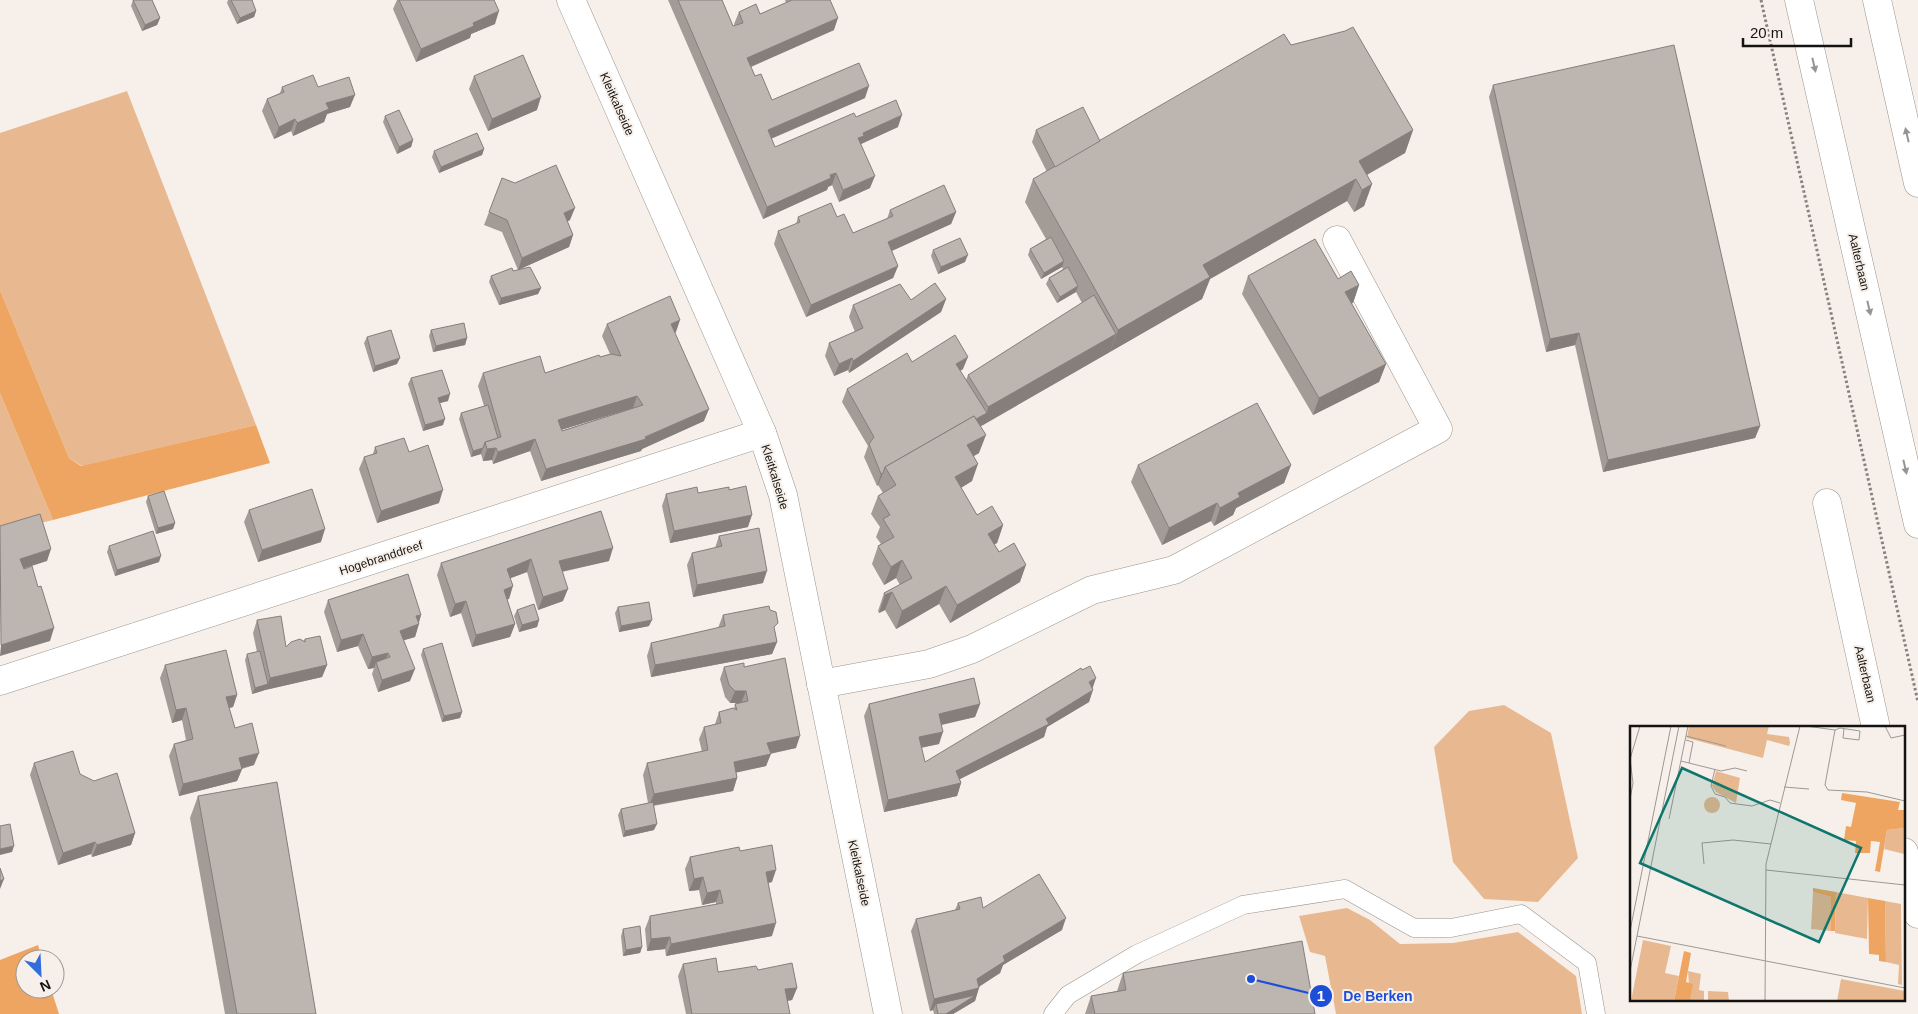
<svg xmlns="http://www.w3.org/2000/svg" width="1918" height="1014" font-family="Helvetica,sans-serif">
<rect width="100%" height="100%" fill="#f7f0ea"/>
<g fill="#e8b991">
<polygon points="127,91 256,425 82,466 69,458 0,290 0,133"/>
<polygon points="0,393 53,520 0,533"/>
<polygon points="1504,705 1551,733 1578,858 1538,902 1484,899 1453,862 1434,747 1469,711"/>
<polygon points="1347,908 1370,920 1400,944 1453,943 1518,932 1576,976 1582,1014 1336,1014 1325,956 1310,952 1299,916"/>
</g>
<g fill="#eea561">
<polygon points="0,290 69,458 81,466 256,425 270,463 53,520 0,393"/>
<polygon points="38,945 42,959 25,959 25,989 51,989 59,1014 0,1014 0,960"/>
</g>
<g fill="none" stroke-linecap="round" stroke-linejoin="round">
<defs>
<polyline id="lane" points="1053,1014 1068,995 1137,954 1243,905 1345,889 1414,928 1451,928 1521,914 1587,963 1596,1014"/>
<g id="street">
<polyline points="571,0 762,433 783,495 888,1014"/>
<polyline points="1827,503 1876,728"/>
<polyline points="0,681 762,433"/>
<polyline points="821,684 929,664 972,649 1092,590 1174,570 1438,429 1337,240"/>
<polyline points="1904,852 1918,914"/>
</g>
<g id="highway">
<polyline points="1799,0 1918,524"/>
<polyline points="1877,0 1918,183"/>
</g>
</defs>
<use href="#lane" stroke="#9a948e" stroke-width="19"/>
<use href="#street" stroke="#9a948e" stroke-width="29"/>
<use href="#highway" stroke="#9a948e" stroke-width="29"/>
<polyline stroke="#86827e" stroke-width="3" stroke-dasharray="2.5 2.5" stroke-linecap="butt" points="1761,0 1918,702"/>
<use href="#lane" stroke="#fff" stroke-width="18"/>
<use href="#street" stroke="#fff" stroke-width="28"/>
<use href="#highway" stroke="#fff" stroke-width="28"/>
</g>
<g fill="#a29c97" fill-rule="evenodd">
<polygon points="133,0 152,0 160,18 157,25 142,31 131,6"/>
<polygon points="228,0 252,0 256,11 254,17 237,24 227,3"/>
<polygon points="397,0 494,0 495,24 471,34 470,38 416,62 393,9"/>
<polygon points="668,0 722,0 733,26 735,26 734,24 739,12 760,14 786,3 785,0 830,0 834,30 751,67 755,76 772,100 865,98 771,139 775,147 856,117 898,127 861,144 870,188 839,202 832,185 828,187 827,190 763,219"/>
<polygon points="1291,45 1413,130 1405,153 1367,175 1372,184 1364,206 1354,212 1347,201 1210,279 1202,299 980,426 979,453 974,456 972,481 961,488 977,515 1003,525 997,543 994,544 1020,582 950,623 939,604 896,629 885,610 879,613 878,611 884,593 900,585 896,578 884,585 872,564 878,546 881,544 876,537 880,527 871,514 878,496 883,493 878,485 877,486 864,457 868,446 842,402 847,389 912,362 963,369 960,371 966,380 968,375 1082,303 1076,292 1057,303 1046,284 1049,278 1063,269 1062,267 1041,279 1028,255 1030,249 1046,239 1025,202 1033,179 1047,172 1032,142 1036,130 1100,141"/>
<polygon points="474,76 537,110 488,131 469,89"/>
<polygon points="1493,85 1760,426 1755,438 1603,472 1575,345 1546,352 1489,97"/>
<polygon points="282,87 318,87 350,107 327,114 324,122 293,136 291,131 274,139 262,111 267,99 280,93"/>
<polygon points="385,116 413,140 411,147 397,154 383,122"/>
<polygon points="484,149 482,155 439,173 432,157 434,151"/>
<polygon points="502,178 570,220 567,222 573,235 569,247 518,270 502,232 484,225"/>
<polygon points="890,210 956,212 951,224 891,251 898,266 893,278 806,317 774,244 778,231 796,224 798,217 837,217 853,233 887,219"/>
<polygon points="933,250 965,262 938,274 931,256"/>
<polygon points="513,271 541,288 538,294 499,305 489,282 491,276"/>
<polygon points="1248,276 1338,279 1359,285 1353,303 1351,303 1386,364 1379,382 1313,415 1242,294"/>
<polygon points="946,299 941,312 849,373 848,370 834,376 825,356 829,343 855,332 849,317 853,305 911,300"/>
<path d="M607,324L676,332L675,333L704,421L642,449L641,451L541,481L530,451L493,464L492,460L483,461L481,454L471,457L459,419L461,413L484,406L478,386L483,373H545L610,354L602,336ZM633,408L562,431L561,430Z"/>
<polygon points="431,330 467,338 465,345 433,352 429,336"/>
<polygon points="367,337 397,364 373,372 364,343"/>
<polygon points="411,378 448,401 440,403 443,425 423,431 408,384"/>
<polygon points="375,447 409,452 439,503 377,523 359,469 364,457 373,454"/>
<polygon points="1138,465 1291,465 1284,483 1236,508 1233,515 1214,526 1211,521 1162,545 1131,482"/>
<polygon points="729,490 748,527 670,543 662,506 666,494 698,493"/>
<polygon points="148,496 175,523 173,529 156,534 146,502"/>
<polygon points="249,510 321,542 258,562 244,522"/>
<polygon points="601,511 609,561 562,572 563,601 538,610 527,572 510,578 509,599 507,599 515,624 510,637 472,647 461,613 450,617 437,575 441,563"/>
<polygon points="719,536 763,583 693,597 687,565 692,553 715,548"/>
<polygon points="109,546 159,562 115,576 107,552"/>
<polygon points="328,600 421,615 415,637 403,640 410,681 378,692 372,674 374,668 368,669 358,646 337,652 324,612"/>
<polygon points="618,607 649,626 619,632 615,613"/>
<polygon points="517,610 539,620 537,627 519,632 514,616"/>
<polygon points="723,615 775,631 777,642 772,654 651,677 647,656 651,643 718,628"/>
<polygon points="257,620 286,647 304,641 305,639 327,665 322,677 265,690 252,694 245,660 247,654 257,652 253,633"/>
<polygon points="423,649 462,712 460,718 442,722 421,655"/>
<polygon points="165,665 237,695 233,707 229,708 235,728 254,765 242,769 237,781 179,796 169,756 174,744 186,740 182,720 172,723 160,678"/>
<polygon points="724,667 744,667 796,748 770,754 766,766 736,772 737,778 733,791 653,806 654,830 623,837 618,815 621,809 648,803 643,775 647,763 702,752 699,739 704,727 715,724 719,712 734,709 735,704 739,703 730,703 725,697 720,679"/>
<polygon points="1093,688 1089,702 1047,727 1044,737 960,779 961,783 957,796 884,812 864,716 869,704 980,704 975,717 942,725 939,744 921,748 925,762"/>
<polygon points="34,763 80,774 135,833 131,845 92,857 91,854 58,865 30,775"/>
<polygon points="198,796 316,1014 225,1014 190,818"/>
<polygon points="740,851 772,882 768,883 772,936 666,956 665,949 647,951 645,929 650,916 716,905 716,902 702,905 699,890 689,891 685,869 690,857"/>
<polygon points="958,903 983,908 1062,930 1003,965 1000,973 979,987 975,1001 953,1014 934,1014 933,1010 930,1011 911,931 916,919 955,910"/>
<polygon points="623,929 642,947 640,953 623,956 621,936"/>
<polygon points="683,964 718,972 758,970 797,988 792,1000 787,1001 790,1014 686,1014 678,976"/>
<polygon points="1123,973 1315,1014 1085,1014 1091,996 1117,991"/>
</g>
<g fill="#847f7b">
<polygon points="256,11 254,17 237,24 240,18"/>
<polygon points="499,11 495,24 471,34 470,38 416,62 421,49 473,23"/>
<polygon points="160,18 157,25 142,31 145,25"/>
<polygon points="838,18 834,30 743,70 747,58"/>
<polygon points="869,86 865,98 763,142 768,130"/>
<polygon points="355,95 350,107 327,114 324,122 293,136 297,123 326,103"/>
<polygon points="541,97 537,110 488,131 492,119"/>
<polygon points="902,115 898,127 861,144 860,148 858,138 863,133"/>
<polygon points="295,119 291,131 274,139 279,127"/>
<polygon points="1413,130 1405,153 1357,180 1356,179 1347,201 1210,279 1202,299 1110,352 1118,330 1203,265 1359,161"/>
<polygon points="413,140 411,147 397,154 399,147"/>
<polygon points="484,149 482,155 439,173 441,167"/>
<polygon points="836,173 832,185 828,187 827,190 763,219 767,207"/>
<polygon points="875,176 870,188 839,202 843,190"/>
<polygon points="1372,184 1364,206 1354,212 1362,190"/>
<polygon points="575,208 570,220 559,225 564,213"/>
<polygon points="956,212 951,224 883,255 888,242"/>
<polygon points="573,235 569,247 518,270 522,258"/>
<polygon points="968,255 965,262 938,274 941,267"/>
<polygon points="1064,261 1062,267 1041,279 1044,273"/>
<polygon points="898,266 893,278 806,317 811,305"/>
<polygon points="1359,285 1353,303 1339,310 1345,292"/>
<polygon points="1078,286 1076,292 1057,303 1060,297"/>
<polygon points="541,288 538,294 499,305 501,298"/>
<polygon points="946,299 941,312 849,373 853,361"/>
<polygon points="680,320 676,332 667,337 671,324"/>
<polygon points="1579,333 1575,345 1546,352 1550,339"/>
<polygon points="1116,334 1110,352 891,478 887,470 987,413 988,407"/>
<polygon points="467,338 465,345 433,352 436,346"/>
<polygon points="968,357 963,369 951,377 956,364"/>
<polygon points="400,358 397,364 373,372 375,366"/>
<polygon points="852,358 848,370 834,376 839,364"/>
<polygon points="1386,364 1379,382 1313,415 1319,398"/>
<polygon points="450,394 448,401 436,404 438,398"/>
<polygon points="637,396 633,408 554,432 558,420"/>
<polygon points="709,409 704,421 642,449 641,451 541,481 546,469 645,437"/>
<polygon points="445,419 443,425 423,431 425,425"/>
<polygon points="1760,426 1755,438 1603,472 1608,460"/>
<polygon points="986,435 979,453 961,463 967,445"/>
<polygon points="535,439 530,451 493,464 498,452"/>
<polygon points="483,448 481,454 471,457 473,451"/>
<polygon points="496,448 492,460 483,461 487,449"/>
<polygon points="978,464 972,481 949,495 955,477"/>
<polygon points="1291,465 1284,483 1236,508 1233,515 1214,526 1220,508 1238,493"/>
<polygon points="883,473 878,485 877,486 881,474"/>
<polygon points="443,490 439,503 377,523 381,511"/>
<polygon points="1217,503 1211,521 1162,545 1169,528"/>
<polygon points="752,515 748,527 670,543 674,531"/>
<polygon points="175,523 173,529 156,534 158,528"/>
<polygon points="1003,525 997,543 982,552 988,534"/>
<polygon points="325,529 321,542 258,562 262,550"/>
<polygon points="613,548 609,561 555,573 559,561"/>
<polygon points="51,549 47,561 16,571 20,559"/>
<polygon points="161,556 159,562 115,576 117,570"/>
<polygon points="531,559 527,572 503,581 507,569"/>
<polygon points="902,560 896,578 884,585 891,567"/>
<polygon points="1026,565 1020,582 950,623 957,605"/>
<polygon points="767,571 763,583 693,597 697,585"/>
<polygon points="513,586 509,599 499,602 504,590"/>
<polygon points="946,586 939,604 896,629 902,611"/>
<polygon points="568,589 563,601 538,610 543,597"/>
<polygon points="892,592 885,610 879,613 885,595"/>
<polygon points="466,601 461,613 450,617 455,604"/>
<polygon points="421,615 418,625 419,624 415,637 395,643 400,631 416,616"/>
<polygon points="539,620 537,627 519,632 522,625"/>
<polygon points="652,620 649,626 619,632 621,626"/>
<polygon points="515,624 510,637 472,647 476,635"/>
<polygon points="54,628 50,641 0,656 1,645"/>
<polygon points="363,634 358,646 337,652 341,640"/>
<polygon points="777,642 772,654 651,677 655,665"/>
<polygon points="388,653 384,665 376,662 374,668 368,669 372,657"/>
<polygon points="327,665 322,677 265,690 270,678"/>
<polygon points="415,669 410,681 378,692 382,680"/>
<polygon points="1096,678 1092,690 1089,682"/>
<polygon points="268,684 265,690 252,694 255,688"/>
<polygon points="1093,690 1089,702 1047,727 1044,737 952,783 956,771 1046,719"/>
<polygon points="735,691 746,691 741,703 730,703"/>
<polygon points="237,695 233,707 221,710 226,697"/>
<polygon points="980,704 975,717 935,726 939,714"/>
<polygon points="186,708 182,720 172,723 176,710"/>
<polygon points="462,712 460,718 442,722 444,716"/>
<polygon points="943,732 939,744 914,749 919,737"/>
<polygon points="800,736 796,748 763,755 767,743"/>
<polygon points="259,753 254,765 234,770 239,758"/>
<polygon points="771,754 766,766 730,774 734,762"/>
<polygon points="242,769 237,781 179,796 183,784"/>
<polygon points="737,778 733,791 649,806 654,794"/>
<polygon points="961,783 957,796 884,812 888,800"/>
<polygon points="657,824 654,830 623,837 625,831"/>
<polygon points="135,833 131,845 92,857 97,845"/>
<polygon points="95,842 91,854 58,865 63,853"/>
<polygon points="14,846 12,852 0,855 0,849"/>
<polygon points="776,870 772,882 762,884 766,872"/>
<polygon points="703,877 699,890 689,891 694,879"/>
<polygon points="4,879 0,889 0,881"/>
<polygon points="720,890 716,902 702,905 707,893"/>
<polygon points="1066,918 1062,930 1003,965 1000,973 975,989 979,988 975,1001 953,1014 946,1014 936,1004 933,1010 930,1011 934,999 977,979 1003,956"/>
<polygon points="776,923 772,936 666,956 671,944"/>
<polygon points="670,937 665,949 647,951 651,939"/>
<polygon points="642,947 640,953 623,956 626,950"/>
<polygon points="797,988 792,1000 781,1002 785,989"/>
</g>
<g fill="#bcb5b0" stroke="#847f7b" fill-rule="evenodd">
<polygon points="133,0 152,0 160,18 145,25"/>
<polygon points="231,0 252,0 256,11 240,18"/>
<polygon points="399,0 494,0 499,11 473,23 474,26 421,49"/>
<polygon points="678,0 722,0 733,26 743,23 739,12 756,4 760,14 792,0 830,0 838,18 747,58 755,76 761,74 772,100 859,63 869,86 768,130 775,147 854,113 856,117 896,100 902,115 863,133 864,136 858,138 875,176 843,190 836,173 830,175 831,178 767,207"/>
<polygon points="1353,27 1413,130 1359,161 1372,184 1362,190 1356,179 1203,265 1210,277 1118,330 1033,179 1284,34 1291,45 1345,31"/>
<polygon points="1674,45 1760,426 1608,460 1579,333 1550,339 1493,85"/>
<polygon points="523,55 541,97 492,119 474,76"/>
<polygon points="313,75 318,87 349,77 355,95 326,103 329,109 297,123 295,119 279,127 267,99 284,92 282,87"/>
<polygon points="1083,107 1100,141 1055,167 1036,130"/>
<polygon points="399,110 413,140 399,147 385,116"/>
<polygon points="477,133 484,149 441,167 434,151"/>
<polygon points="556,165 575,208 564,213 573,235 522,258 507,220 489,212 502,178 515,183"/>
<polygon points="944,185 956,212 888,242 898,266 811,305 778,231 800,222 798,217 831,203 837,217 844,214 853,233 893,216 890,210"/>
<polygon points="1051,237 1064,261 1044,273 1030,249"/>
<polygon points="960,238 968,255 941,267 933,250"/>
<polygon points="1315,239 1338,279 1351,271 1359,285 1345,292 1386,364 1319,398 1248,276"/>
<polygon points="530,267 541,288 501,298 491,276 512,268 513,271"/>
<polygon points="1068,267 1078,286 1060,297 1049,278"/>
<polygon points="935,283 946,299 853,361 852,358 839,364 829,343 863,328 853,305 900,284 911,300"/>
<polygon points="1094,295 1116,334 988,407 968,375"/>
<path d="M670,296L680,320L671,324L709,409L645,437L646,439L546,469L535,439L498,452L496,448L487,449L485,442L501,437L483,373L540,356L545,373L599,355L600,357L611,354L621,356L607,324ZM637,396L643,405L562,431L558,420Z"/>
<polygon points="464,323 467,338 436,346 431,330"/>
<polygon points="391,330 400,358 375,366 367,337"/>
<polygon points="955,335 968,357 956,364 987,413 976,419 974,416 885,467 883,473 881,474 869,444 874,437 847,389 907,353 912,362"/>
<polygon points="442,370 450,394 438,398 445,419 425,425 411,378"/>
<polygon points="1257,403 1291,465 1238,493 1240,497 1220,508 1217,503 1169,528 1138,465"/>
<polygon points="488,405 498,438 485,442 483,448 473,451 461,413"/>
<polygon points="974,416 986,435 967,445 978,464 955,477 977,515 992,506 1003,525 988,534 999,552 1014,543 1026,565 957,605 946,586 902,611 892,592 885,595 884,593 912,578 902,560 891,567 878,546 894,537 883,519 890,515 878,496 896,485 885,467"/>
<polygon points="404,438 409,452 428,445 443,490 381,511 364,457 377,453 375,447"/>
<polygon points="746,486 752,515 674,531 666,494 697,487 698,493 729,487 729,490"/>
<polygon points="312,489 325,529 262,550 249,510"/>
<polygon points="164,491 175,523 158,528 148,496"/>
<polygon points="601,511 613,548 559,561 568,589 543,597 531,559 507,569 513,586 504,590 515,624 476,635 466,601 455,604 441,563"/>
<polygon points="40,514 51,549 20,559 24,569 32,566 38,587 41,586 54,628 1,645 0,526"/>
<polygon points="759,528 767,571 697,585 692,553 722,546 719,536"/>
<polygon points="153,531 161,556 117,570 109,546"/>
<polygon points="408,574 421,615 416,616 419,624 400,631 415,669 382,680 376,662 390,657 388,653 372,657 363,634 341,640 328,600"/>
<polygon points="649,602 652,620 621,626 618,607"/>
<polygon points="534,604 539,620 522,625 517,610"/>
<polygon points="769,606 770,610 776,612 778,623 774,627 777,642 655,665 651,643 725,626 723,615"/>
<polygon points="281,616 286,647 291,642 300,639 305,642 305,639 320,636 327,665 270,678 257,620"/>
<polygon points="442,643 462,712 444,716 423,649"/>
<polygon points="226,650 237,695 226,697 235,728 252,723 259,753 239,758 242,769 183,784 174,744 193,739 186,708 176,710 165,665"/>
<polygon points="260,651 268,684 255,688 247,654"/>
<polygon points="785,658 800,736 767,743 771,754 734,762 737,778 654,794 647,763 708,750 704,727 721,723 719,712 733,708 737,710 735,704 748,701 746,691 735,691 729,685 724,667 744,663 744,667"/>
<polygon points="1090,666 1096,678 1089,682 1093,690 1046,719 1049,724 956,771 961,783 888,800 869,704 974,678 980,704 939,714 943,732 919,737 925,762 1081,668 1082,670"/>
<polygon points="73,751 80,774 94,781 117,773 135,833 97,845 95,842 63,853 34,763"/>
<polygon points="277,782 316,1014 237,1014 198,796"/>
<polygon points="653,802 657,824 625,831 621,809"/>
<polygon points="10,824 14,846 0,849 0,826"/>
<polygon points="772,845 776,870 766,872 776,923 671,944 670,937 651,939 650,916 723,903 720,890 707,893 703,877 694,879 690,857 739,847 740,851"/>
<polygon points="0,868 4,879 0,881"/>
<polygon points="1039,874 1066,918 1003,956 1005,961 977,979 979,988 934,999 916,919 960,909 958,903 981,897 983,908"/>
<polygon points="640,926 642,947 626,950 623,929"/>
<polygon points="1302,941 1315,1014 1095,1014 1091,996 1126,990 1123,973"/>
<polygon points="716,958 718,972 756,966 758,970 792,963 797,988 785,989 790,1014 692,1014 683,964"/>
<polygon points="976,995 946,1014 938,1014 936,1004"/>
</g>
<defs><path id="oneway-solid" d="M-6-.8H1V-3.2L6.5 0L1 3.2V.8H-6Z" transform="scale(1.25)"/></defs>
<g fill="#969594">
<use href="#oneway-solid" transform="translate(1814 65) rotate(77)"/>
<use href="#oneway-solid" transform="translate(1907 135) rotate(-103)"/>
<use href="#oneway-solid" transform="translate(1869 308) rotate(77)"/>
<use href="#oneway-solid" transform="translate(1905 467) rotate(77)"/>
</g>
<g text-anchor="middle" stroke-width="4" stroke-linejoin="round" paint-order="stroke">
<g font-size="12" fill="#151311" stroke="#f7f0ea">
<text transform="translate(617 104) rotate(66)" y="4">Kleitkalseide</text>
<text transform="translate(1859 262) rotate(77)" y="4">Aalterbaan</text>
<text transform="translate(775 477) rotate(73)" y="4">Kleitkalseide</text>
<text transform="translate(381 558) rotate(-18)" y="4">Hogebranddreef</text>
<text transform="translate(1865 674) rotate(77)" y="4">Aalterbaan</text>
<text transform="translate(859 873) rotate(78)" y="4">Kleitkalseide</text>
</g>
</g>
<g transform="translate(1630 726)">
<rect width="275" height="275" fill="#f7f0ea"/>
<path d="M59,0H139L137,8L159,11L160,17L159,20L137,14L133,32L57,12ZM86,45L110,52L106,77L86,66L82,60ZM74 79a8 8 0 1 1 16 0a8 8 0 1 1-16 0ZM275,102L274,128L254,123L257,104ZM183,166L201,171V205L181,203ZM206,166L238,172L237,213L205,207ZM255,175L271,178L272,259L268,258L269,239L256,236ZM13,214L41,220L35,247L49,250L44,275H1ZM58,245L71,248L69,264L74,265V275L60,274ZM211,253L275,265V275H207ZM78,265L98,266L99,275H78Z" fill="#e8b991"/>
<path d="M212,67L270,76L268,84H275V102L257,104L250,146L245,145L250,116L241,115L240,127H225L226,115L214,114L216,100L221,101L226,77L211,74ZM183,162L206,166L205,205H201V171L183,166ZM238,172L255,175L256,236L249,235V229L239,228ZM54,225L61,227L56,256L63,258L60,273L65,275H44Z" fill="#eea561"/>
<path fill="none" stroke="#9d9893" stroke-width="1" d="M176,0L205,4L195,59L198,64L237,66L275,75M255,0L261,12L275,9M205,4L210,2L230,5L229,14L213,12L214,3M56,10L96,20M56,14L63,16L59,37M51,35L91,45L105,42L117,45M85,43L81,60L85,68L95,71L100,77L122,80L140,74L150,77M154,61L179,63M0,73L3,57L0,33L10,0M39,93L58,0M74,138L72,117L103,114L141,118M136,144L275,159M0,205L41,0M7,210L275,262M0,245L49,0M135,275L136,138L170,0"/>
<path fill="#0f766e" fill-opacity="0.15" stroke="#0f766e" stroke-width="2.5" d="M52,42L231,122L189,216L10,137Z"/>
<rect width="275" height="275" fill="none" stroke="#151311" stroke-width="2.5"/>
</g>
<path fill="none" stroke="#1d4ed8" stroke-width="2" d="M1251 979L1321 996"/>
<g fill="#1d4ed8" stroke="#f7f0ea" stroke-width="2">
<circle cx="1251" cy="979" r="5"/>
<circle cx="1321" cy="996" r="12"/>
</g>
<g font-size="15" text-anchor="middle" font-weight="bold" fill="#fff">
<text x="1321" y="1001">1</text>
</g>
<g font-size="14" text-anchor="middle" font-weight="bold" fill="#1d4ed8" stroke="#f7f0ea" stroke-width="4" stroke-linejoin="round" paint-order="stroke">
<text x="1378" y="1001">De Berken</text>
</g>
<g transform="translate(40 974) rotate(156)"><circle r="24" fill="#f7f0ea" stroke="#9d9893"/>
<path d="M0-4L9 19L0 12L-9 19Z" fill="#316edc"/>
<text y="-8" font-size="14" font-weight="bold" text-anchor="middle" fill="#151311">N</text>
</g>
<path d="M1743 38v8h108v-8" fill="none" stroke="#151311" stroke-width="2.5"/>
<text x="1750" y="38" font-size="15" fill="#151311" stroke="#f7f0ea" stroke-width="4" paint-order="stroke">20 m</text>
</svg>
